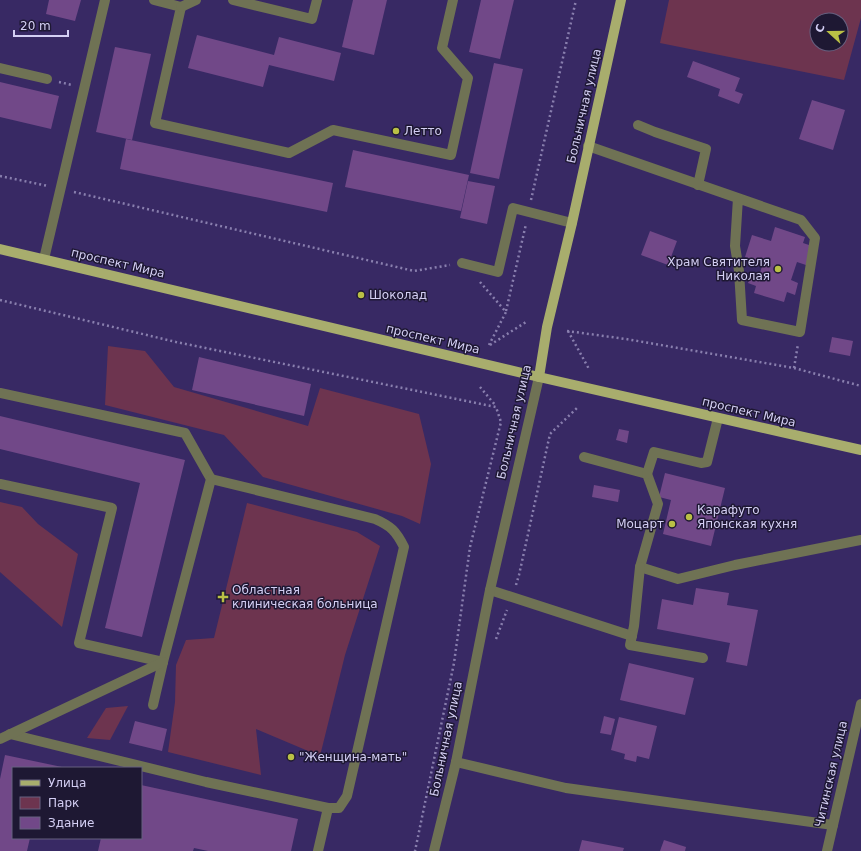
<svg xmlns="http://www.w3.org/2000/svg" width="861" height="851" font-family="'DejaVu Sans',sans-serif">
<rect width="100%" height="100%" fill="#382964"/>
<g fill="#6d344f" fill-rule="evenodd">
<path d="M669,0H861V18L844,80L660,43ZM817,20H841V44H817Z"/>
<polygon points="108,346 145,351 174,387 308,426 320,388 419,414 431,464 420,524 402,516 263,477 224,435 105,405"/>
<polygon points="0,502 22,507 38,524 78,554 62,627 0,572"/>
<polygon points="247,503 357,532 380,546 345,655 320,756 256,729 261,775 168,752 175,702 176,665 186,640 214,638"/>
<polygon points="128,706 110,740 87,738 106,708"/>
</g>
<g fill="#714888">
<polygon points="49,0 81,0 75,21 46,14"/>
<polygon points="353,0 387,0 374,55 342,47"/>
<polygon points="481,0 514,0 500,59 469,52"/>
<polygon points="197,35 274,55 279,37 341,53 334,81 269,65 263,87 188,68"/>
<polygon points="115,47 151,54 132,140 96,132"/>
<polygon points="693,61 740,78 735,91 743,94 739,104 718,96 720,89 687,77"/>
<polygon points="494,63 523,69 499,179 470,173"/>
<polygon points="0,82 59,96 51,129 0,117"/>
<polygon points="812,100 845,110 833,150 799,139"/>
<polygon points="126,139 333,183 327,212 120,169"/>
<polygon points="353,150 469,175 461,211 345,187"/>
<polygon points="468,181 495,186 487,224 460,218"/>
<polygon points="775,227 805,237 803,243 812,246 806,265 797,262 791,280 798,283 795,295 787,292 784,302 754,293 756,286 748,283 751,274 759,276 763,263 745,257 752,235 771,241"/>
<polygon points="650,231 677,241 668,265 641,255"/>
<polygon points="832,337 853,341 850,356 829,352"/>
<polygon points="199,357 311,384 304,416 192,390"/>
<polygon points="0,416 185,460 142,637 105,628 140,483 0,449"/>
<polygon points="619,429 629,431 627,443 616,440"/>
<polygon points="665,473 725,488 711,546 663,534 671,500 659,497"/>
<polygon points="594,485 620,490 618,502 592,497"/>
<polygon points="696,588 729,593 727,605 758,610 747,666 726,662 730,643 657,629 662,599 693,605"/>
<polygon points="629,663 694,678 685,715 620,700"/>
<polygon points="604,716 615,719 611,735 600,733"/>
<polygon points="619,717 657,726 649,759 637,756 636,762 624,759 625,754 611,750"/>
<polygon points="135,721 167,729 162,751 129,743"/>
<polygon points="5,755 62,767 13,768 13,838 30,838 27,851 0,851 0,779"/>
<polygon points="141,785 298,819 291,851 208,851 194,848 193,851 98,851 101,838 141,838"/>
<polygon points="582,840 624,848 623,851 579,851"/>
<polygon points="664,840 686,847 685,851 660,851"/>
</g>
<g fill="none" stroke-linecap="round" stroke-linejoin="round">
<g stroke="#897fae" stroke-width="2.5" stroke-dasharray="2 3" stroke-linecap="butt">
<polyline points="59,82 72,85"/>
<polyline points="0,176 48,186"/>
<polyline points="74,192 414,271 450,265"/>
<polyline points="531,200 576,0"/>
<polyline points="480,282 506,312 489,345"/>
<polyline points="0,300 176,342 496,407 501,422 470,547 454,663 415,851"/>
<polyline points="506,311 526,224"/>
<polyline points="567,331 626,339 794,368 861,386"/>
<polyline points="568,331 589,369"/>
<polyline points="490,345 526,322"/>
<polyline points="794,368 798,344"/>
<polyline points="480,387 496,406"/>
<polyline points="516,585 519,575 550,434 578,407"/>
<polyline points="496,639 507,610"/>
</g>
<g stroke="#6f7254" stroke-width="10">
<polyline points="154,0 181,7 155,123 289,153 333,130 451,155 468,78 442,48 453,0"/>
<polyline points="233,0 312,19 317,0"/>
<polyline points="181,7 196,0"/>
<polyline points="0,68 47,79"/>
<polyline points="638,125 655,132 706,149 698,185"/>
<polyline points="588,146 801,220 815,238 800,332 742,320 739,271 735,246 738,198"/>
<polyline points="44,259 105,0"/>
<polyline points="462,263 498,272 513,208 572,223"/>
<polyline points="0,393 185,433 211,479 163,662 79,643 112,508 0,484"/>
<polyline points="584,457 647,474 658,504 640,567 678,579 735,565 861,540"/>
<polyline points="647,474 654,452 701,463 707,462 718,418"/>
<polyline points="640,567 634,626 630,645 703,658"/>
<polyline points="490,590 632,636"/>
<polyline points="153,705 163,662"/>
<path d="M10,734L206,782L328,808H339L347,796L404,547C396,531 391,526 375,519L211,479"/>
<polyline points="0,739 163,662"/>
<polyline points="456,762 566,788 833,825"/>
<polyline points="318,851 328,808"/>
<polyline points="434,851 456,762 490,590 539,377"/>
<polyline points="827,851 861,704"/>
</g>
<g stroke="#a8ad6d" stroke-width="10">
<polyline points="0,249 539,377 861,450"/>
<polyline points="539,377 547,327 572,223 621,0"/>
</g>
</g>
<g fill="#bac045" stroke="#1e1833" stroke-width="1.5">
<circle cx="396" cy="131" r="4"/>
<circle cx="778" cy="269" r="4"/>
<circle cx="361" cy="295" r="4"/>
<circle cx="689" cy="517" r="4"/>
<circle cx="672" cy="524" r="4"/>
<path d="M221 591h4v4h4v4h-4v4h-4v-4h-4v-4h4z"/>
<circle cx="291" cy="757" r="4"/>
</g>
<g text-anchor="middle" stroke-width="3" stroke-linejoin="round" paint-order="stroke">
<g font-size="12" fill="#d4cff4" stroke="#1e1833">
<text transform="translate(584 106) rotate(-77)" y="4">Больничная улица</text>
<text transform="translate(118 263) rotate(13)" y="4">проспект Мира</text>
<text transform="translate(433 339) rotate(13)" y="4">проспект Мира</text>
<text transform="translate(749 412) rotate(13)" y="4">проспект Мира</text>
<text transform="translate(514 422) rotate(-77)" y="4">Больничная улица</text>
<text transform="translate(446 739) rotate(-78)" y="4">Больничная улица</text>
<text transform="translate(831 774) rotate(-77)" y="4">Читинская улица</text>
</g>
<g font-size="12" fill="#d4cff4" stroke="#1e1833" text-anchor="start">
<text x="404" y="135">Летто</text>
<text x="770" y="266" text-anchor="end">Храм Святителя<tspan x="770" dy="14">Николая</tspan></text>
<text x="369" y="299">Шоколад</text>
<text x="697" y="514">Карафуто<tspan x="697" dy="14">Японская кухня</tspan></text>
<text x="664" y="528" text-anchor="end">Моцарт</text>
<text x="232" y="594">Областная<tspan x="232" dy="14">клиническая больница</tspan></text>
<text x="299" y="761">"Женщина-мать"</text>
</g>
</g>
<rect x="12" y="767" width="130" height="72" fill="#1e1833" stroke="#676180"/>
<rect x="20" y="780" width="20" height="6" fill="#a8ad6d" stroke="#676180"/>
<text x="48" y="787" font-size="12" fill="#d4cff4">Улица</text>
<rect x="20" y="797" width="20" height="12" fill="#6d344f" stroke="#676180"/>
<text x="48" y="807" font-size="12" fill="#d4cff4">Парк</text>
<rect x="20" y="817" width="20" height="12" fill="#714888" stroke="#676180"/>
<text x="48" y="827" font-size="12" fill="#d4cff4">Здание</text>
<g transform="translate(829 32) rotate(291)"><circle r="19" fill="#1e1833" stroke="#676180"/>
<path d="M0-3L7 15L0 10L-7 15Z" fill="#bac045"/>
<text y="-6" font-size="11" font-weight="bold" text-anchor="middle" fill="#d4cff4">С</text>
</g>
<path d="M14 30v6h54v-6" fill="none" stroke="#d4cff4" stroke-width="2"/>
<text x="20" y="30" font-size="12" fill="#d4cff4" stroke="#1e1833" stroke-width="3" paint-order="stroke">20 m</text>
</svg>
